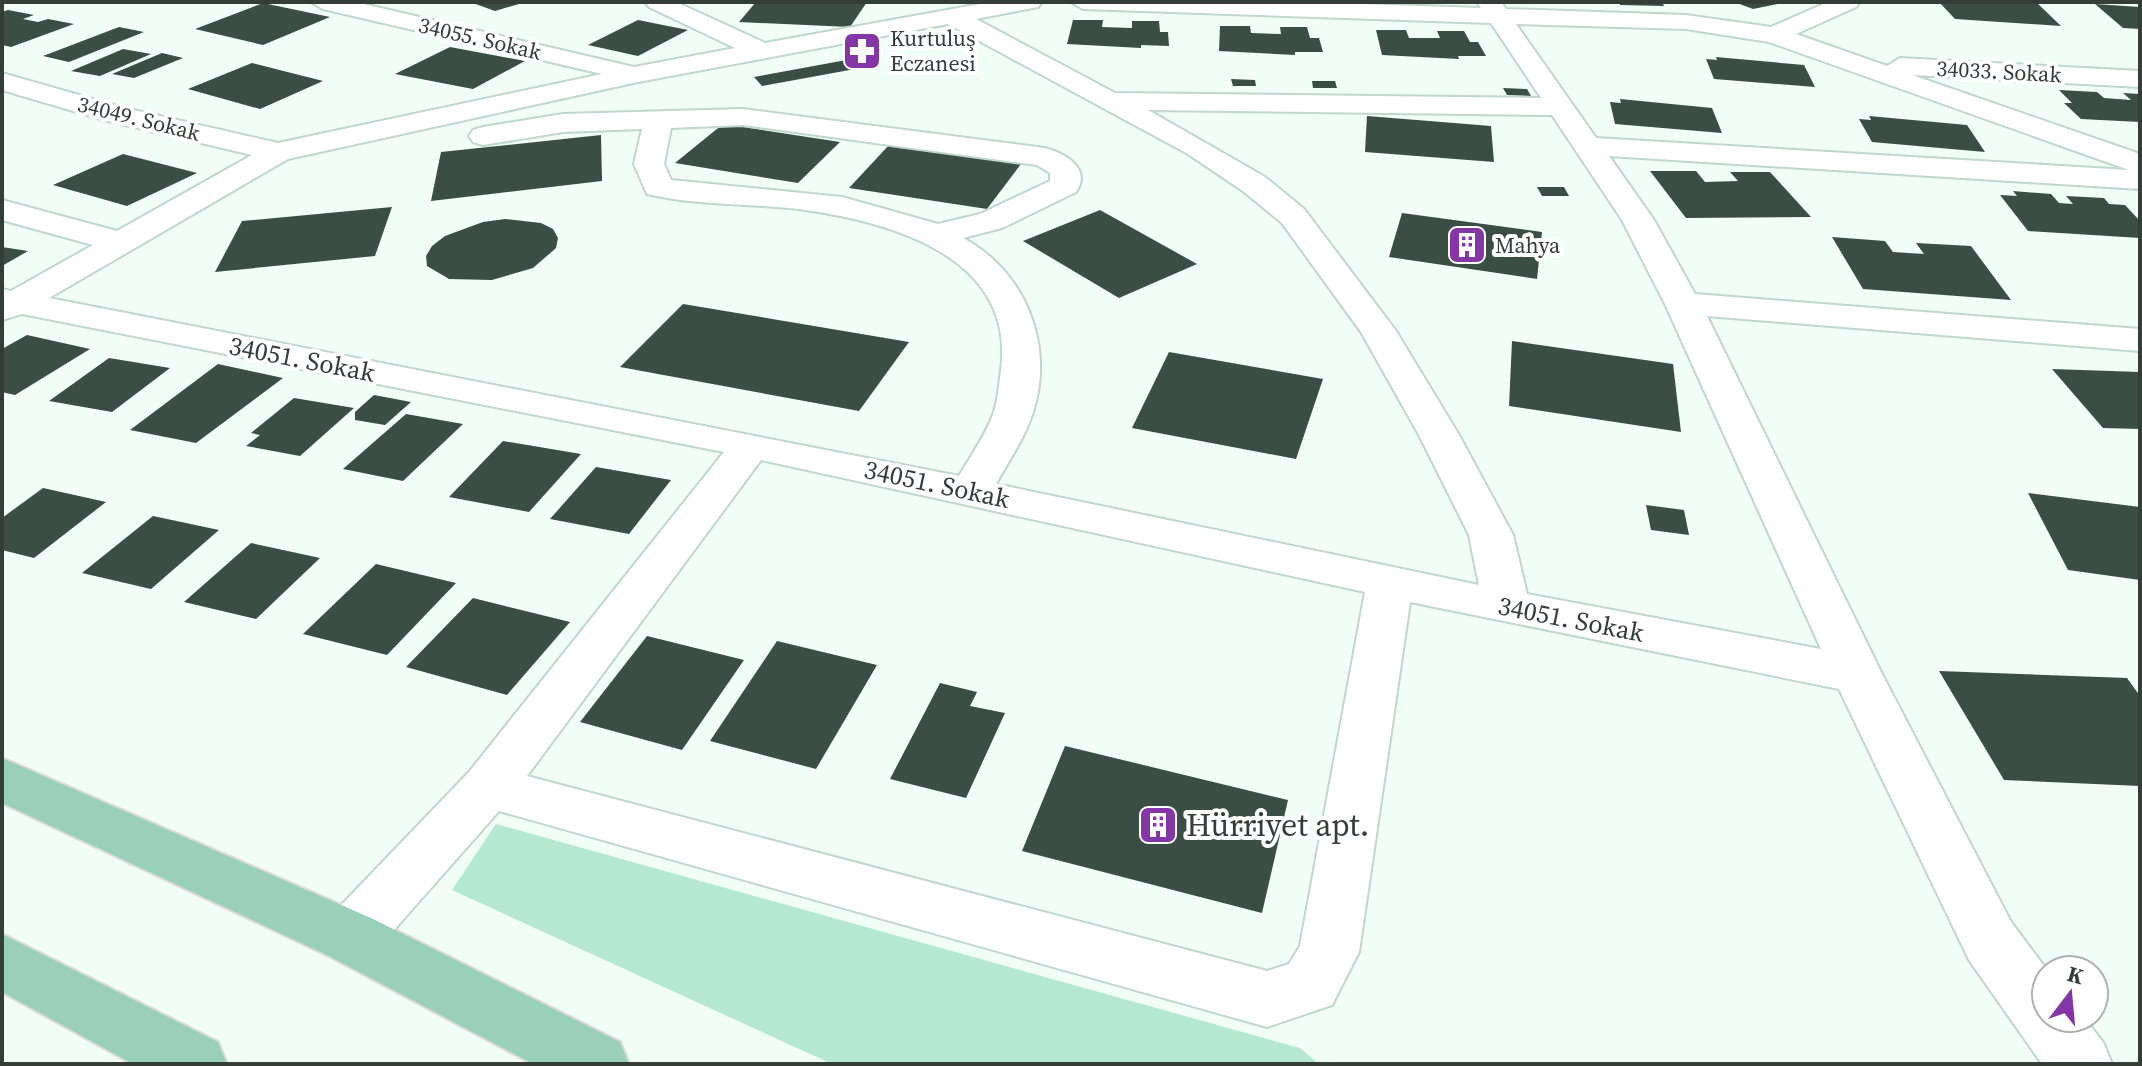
<svg xmlns="http://www.w3.org/2000/svg" width="2142" height="1066" font-family="'Source Serif 4',serif">
<rect width="100%" height="100%" fill="#f0fef7"/>
<polygon fill="#b4e8d0" points="496,824 1300,1048 1319,1064 832,1064 452,890"/>
<g fill="#3a4e45">
<polygon points="470,2 522,2 522,3 495,11"/>
<polygon points="756,2 867,2 850,27 739,22"/>
<polygon points="1620,2 1662,2 1664,6 1620,5"/>
<polygon points="1734,2 1783,2 1783,3 1753,9"/>
<polygon points="1939,2 2036,2 2061,26 1955,19"/>
<polygon points="263,3 330,17 263,45 195,29"/>
<polygon points="2095,4 2140,7 2140,29 2123,28"/>
<polygon points="8,10 34,15 23,19 38,22 48,19 74,24 11,47 2,45 2,12"/>
<polygon points="638,20 688,30 638,56 588,45"/>
<polygon points="1073,20 1103,20 1102,27 1132,28 1132,21 1159,21 1160,32 1168,32 1169,46 1141,45 1141,48 1067,44"/>
<polygon points="1220,26 1250,26 1251,33 1281,34 1280,27 1307,27 1310,38 1319,38 1323,52 1295,52 1295,55 1219,51"/>
<polygon points="119,27 144,32 69,62 43,56"/>
<polygon points="1376,30 1406,30 1409,38 1440,38 1437,31 1464,31 1470,42 1478,42 1486,56 1458,56 1459,59 1382,55"/>
<polygon points="450,47 525,61 473,89 395,74"/>
<polygon points="123,49 151,54 100,76 71,71"/>
<polygon points="162,53 183,58 134,78 112,74"/>
<polygon points="868,56 877,65 762,86 754,77"/>
<polygon points="1716,57 1804,65 1815,87 1714,79 1706,59 1717,60"/>
<polygon points="252,63 323,81 260,109 188,89"/>
<polygon points="1231,79 1255,80 1256,86 1233,86"/>
<polygon points="1312,81 1335,81 1337,88 1313,88"/>
<polygon points="1503,88 1527,89 1531,96 1507,95"/>
<polygon points="2059,90 2097,92 2104,98 2131,100 2123,93 2140,94 2140,122 2081,119 2064,103 2072,103"/>
<polygon points="1620,99 1712,108 1722,133 1615,124 1610,102 1621,103"/>
<polygon points="1367,116 1491,126 1494,162 1365,152"/>
<polygon points="1869,116 1967,125 1985,152 1872,142 1859,119 1871,120"/>
<polygon points="723,124 840,142 798,183 675,163"/>
<polygon points="601,135 602,181 431,201 441,152"/>
<polygon points="889,145 1021,164 987,209 849,188"/>
<polygon points="123,154 197,173 127,206 53,185"/>
<polygon points="1650,171 1696,171 1705,182 1738,181 1730,172 1770,172 1811,217 1686,218"/>
<polygon points="1537,187 1564,187 1569,196 1542,196"/>
<polygon points="2013,191 2051,194 2059,203 2073,204 2066,196 2104,198 2109,204 2125,205 2140,221 2140,238 2028,231 2000,195 2017,196"/>
<polygon points="392,207 375,256 215,272 242,221"/>
<polygon points="1100,210 1197,264 1119,298 1023,241"/>
<polygon points="1402,213 1542,232 1537,279 1389,257"/>
<polygon points="505,219 541,223 553,229 558,238 556,248 533,268 492,280 449,279 427,266 426,256 432,246 445,236 483,222"/>
<polygon points="1832,237 1885,241 1893,252 1924,254 1916,243 1971,246 2011,300 1863,289"/>
<polygon points="2,247 28,251 2,266"/>
<polygon points="683,304 909,342 859,411 620,367"/>
<polygon points="27,335 90,349 15,395 2,392 2,349"/>
<polygon points="1512,341 1673,364 1681,432 1509,406"/>
<polygon points="1169,352 1323,379 1296,459 1132,428"/>
<polygon points="109,358 170,368 112,412 49,401"/>
<polygon points="218,364 283,378 196,443 130,430"/>
<polygon points="2052,369 2140,372 2140,429 2103,428"/>
<polygon points="374,395 411,402 385,425 355,420 355,412"/>
<polygon points="294,398 354,408 300,456 246,446 260,435 251,433"/>
<polygon points="406,414 463,424 403,481 343,469"/>
<polygon points="503,441 581,454 529,512 449,497"/>
<polygon points="596,467 671,480 629,534 550,519"/>
<polygon points="43,488 106,502 34,558 2,550 2,518"/>
<polygon points="2028,493 2140,507 2140,580 2068,570"/>
<polygon points="1646,505 1684,510 1689,535 1651,530"/>
<polygon points="153,516 219,530 151,589 82,573"/>
<polygon points="251,543 320,558 256,619 184,602"/>
<polygon points="376,564 456,583 387,655 303,634"/>
<polygon points="473,598 570,622 507,695 406,667"/>
<polygon points="647,636 744,660 682,750 580,722"/>
<polygon points="777,641 877,665 816,769 710,741"/>
<polygon points="1939,671 2127,678 2140,696 2140,786 2004,780"/>
<polygon points="940,683 977,692 970,706 1005,713 966,798 890,779"/>
<polygon points="1065,746 1288,800 1262,913 1022,851"/>
</g>
<g fill="none" stroke-linecap="round" stroke-linejoin="round">
<defs>
<path id="minor" d="M311,2H355L634,67L735,48L649,7L645,2H676L765,43L991,2H1042L1038,7L976,19L1115,93L1541,98L1491,23L1083,9L1071,2H1301L1481,8L1477,2H1501L1506,9L1686,15L1771,27L1828,2H1860L1856,7L1796,34L1887,66L1900,58L2140,71V87L1912,75L2140,154V189L1609,156L1654,220L1695,294L2140,329V351L1707,316L1882,674L2011,922L2047,970L2046,1018H2084L2103,1042L2112,1064H2042L1969,960L1839,689L1410,602L1359,952L1332,1005L1267,1027L499,811L371,956L350,963L329,956L320,937L329,918L469,772L724,452L22,314L2,320V289L11,291L93,245L2,220V200L117,231L252,155L104,120L2,90V73L121,107L278,143L602,74L323,9ZM948,24L1188,154L1243,191L1282,223L1361,332L1419,435L1469,535L1479,585L996,484C1009,460 1025,438 1033,412C1055,345 1025,271 963,238L1002,228L1076,192C1092,169 1065,153 1045,148L743,109L563,114L483,127L473,130L469,136L473,142L483,145L563,132L642,129L634,164L647,194C697,206 748,203 798,209C888,221 1016,255 1001,370C999,384 998,399 994,412C986,435 971,455 959,476L49,298L288,159L638,82ZM1516,24L1686,29L1769,42L2129,170L1596,138ZM1148,110L1552,115L1622,220L1665,304L1821,649L1527,594L1513,535L1459,435L1396,331L1304,209L1265,177ZM743,125L1037,165L1050,173V181L980,214L938,224L842,197L671,180L664,164L671,128ZM761,460L1365,592L1300,946L1289,964L1267,971L527,776Z"/>
<g id="major">
<polygon points="2,758 371,918 620,1042 629,1064 533,1064 329,956 2,803"/>
<polygon points="2,934 218,1042 227,1064 133,1064 2,992"/>
</g>
</defs>
<use href="#minor" stroke="#c0d7cb" stroke-width="4"/>
<use href="#major" stroke="#dadcdb" stroke-width="4"/>
<use href="#minor" fill="#fff" fill-rule="evenodd"/>
<use href="#major" fill="#9ad0b9" fill-rule="evenodd"/>
</g>
<defs>
<symbol id="pharmacy-square" viewBox="-11 -11 22 22"><rect x="-9" y="-9" width="18" height="18" rx="4" fill="#8536a6" stroke="#fff"/><path d="M-2-6h4v4h4v4h-4v4h-4v-4h-4v-4h4Z" fill="#fff"/></symbol>
<symbol id="building-square" viewBox="-11 -11 22 22"><rect x="-9" y="-9" width="18" height="18" rx="4" fill="#8536a6" stroke="#fff"/><path d="M-4-6H4V6H1V3H-1V6H-4ZM-2.5-4.3h1.7v1.8h-1.7ZM.8-4.3h1.7v1.8H.8ZM-2.5-1h1.7V.8h-1.7ZM.8-1h1.7V.8H.8Z" fill="#fff"/></symbol>
</defs>
<g fill-rule="evenodd">
<use href="#pharmacy-square" x="840" y="29" width="44" height="44"/>
<use href="#building-square" x="1445" y="223" width="44" height="44"/>
<use href="#building-square" x="1136" y="803" width="44" height="44"/>
</g>
<g text-anchor="middle" stroke-width="8" stroke-linejoin="round" paint-order="stroke">
<g font-size="22" fill="#343d38" stroke="#fff">
<text transform="translate(480 38) rotate(13)" y="8">34055. Sokak</text>
<text transform="translate(1999 71) rotate(3)" y="8">34033. Sokak</text>
<text transform="translate(139 118) rotate(14)" y="8">34049. Sokak</text>
</g>
<g font-size="22" fill="#343d38" stroke="#fff" text-anchor="start">
<text x="890" y="46">Kurtuluş<tspan x="890" dy="25">Eczanesi</tspan></text>
<text x="1495" y="253">Mahya</text>
</g>
<g font-size="26" fill="#343d38" stroke="#fff">
<text transform="translate(302 359) rotate(11)" y="9">34051. Sokak</text>
<text transform="translate(937 484) rotate(12)" y="9">34051. Sokak</text>
<text transform="translate(1571 619) rotate(11)" y="9">34051. Sokak</text>
</g>
<g font-size="32" fill="#343d38" stroke="#fff" text-anchor="start">
<text x="1186" y="836">Hürriyet apt.</text>
</g>
</g>
<rect width="2142" height="1066" fill="none" stroke="#343d38" stroke-width="8"/>
<g transform="translate(2070 994) rotate(16)"><circle r="38" fill="#ffffff" stroke="#aeb1af" stroke-width="2"/>
<path d="M0-6L14 30L0 20L-14 30Z" fill="#8536a6"/>
<text y="-12" font-size="22" font-weight="bold" text-anchor="middle" fill="#343d38">K</text>
</g>
</svg>
